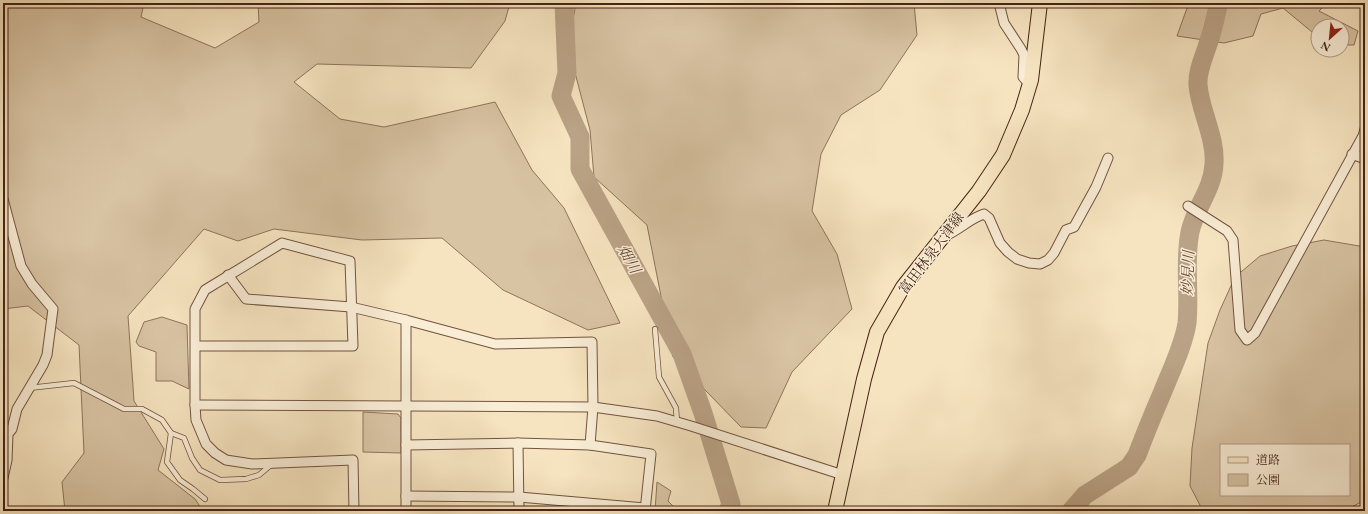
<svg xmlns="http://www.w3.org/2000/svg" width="1368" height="514" font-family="'EB Garamond','Noto Serif JP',serif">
<rect width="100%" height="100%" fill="#f6e4c0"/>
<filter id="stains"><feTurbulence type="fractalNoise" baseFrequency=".005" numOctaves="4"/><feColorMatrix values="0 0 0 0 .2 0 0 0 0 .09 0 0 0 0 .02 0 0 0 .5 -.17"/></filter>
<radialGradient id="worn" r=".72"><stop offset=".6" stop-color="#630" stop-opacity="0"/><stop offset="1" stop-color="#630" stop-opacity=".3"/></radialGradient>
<g fill="#d8c3a3" stroke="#8f735c" fill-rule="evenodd">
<polygon points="3,3 144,3 141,17 215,48 259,22 258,3 510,3 505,21 471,68 317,64 294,82 340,119 384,127 495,102 532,170 564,208 620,323 588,330 503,290 442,238 362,240 274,229 238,241 204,229 128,316 134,401 164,449 158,470 195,499 203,511 65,511 62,482 84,453 79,345 28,306 3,309"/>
<polygon points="576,3 914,3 917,35 880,90 841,115 821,154 812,211 837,254 852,309 792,372 766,428 741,427 673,357 647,225 594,177 590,130 568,46"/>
<polygon points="1192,3 1327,3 1319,11 1358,31 1354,45 1342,45 1342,26 1318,26 1318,37 1283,8 1261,14 1253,36 1224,43 1177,36 1187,8"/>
<path d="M1324,240L1365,247V500L1344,511H1203L1190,486L1192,448L1208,343L1220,310L1235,277L1260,256L1292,246ZM1221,445H1349V495H1221Z"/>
<polygon points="162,317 187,325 189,389 172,381 156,381 156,352 139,346 136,342 144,322"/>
<polygon points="363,412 398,414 401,418 401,453 363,452"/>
<polygon points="657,482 671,491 668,501 677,510 683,511 655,511"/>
</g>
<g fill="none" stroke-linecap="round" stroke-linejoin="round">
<g stroke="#baa286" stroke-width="19">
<polyline points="564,3 567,73 561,96 580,137 580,169 682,354 703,413 731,504 728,511"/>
<path d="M1071,511L1085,495L1129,467L1137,455C1145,434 1154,412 1163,391C1171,371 1184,344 1187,323C1190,293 1184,262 1190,232C1195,208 1213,189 1214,164C1216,137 1200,111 1198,85C1197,71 1204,57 1208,44C1213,31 1215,17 1219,3"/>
</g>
<defs>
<g id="lane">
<polyline points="655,329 659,377 676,408 677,422"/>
<polyline points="29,388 74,383 124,409 142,409 162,420 171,433 184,438 192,458 200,470 220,480 246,479 259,475 272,464"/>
<polyline points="171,433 167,462 180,480 193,489 205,499"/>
</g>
<g id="street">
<polyline points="999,3 1004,23 1021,49 1024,55 1023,77 1030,85"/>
<polyline points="1352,154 1365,159"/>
<polyline points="3,199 21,266 32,284 53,309 47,355 43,365 17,409 12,429 8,434 7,460 3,478"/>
<polyline points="1188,206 1227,231 1233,240 1240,330 1247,340 1255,333 1363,136 1365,129"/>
<path d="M947,235C960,229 971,218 984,214L989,218L1000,243L1008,252L1017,259L1029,263L1040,264L1048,260L1054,253L1066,230L1074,227L1096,187L1108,158"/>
<polyline points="228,275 246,299 351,307 406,320 495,344 592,342 593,407 590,445"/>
<polyline points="195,346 353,346 350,261 282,243 205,290 195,309 195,405 196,420 206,444 215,453 226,460 252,464 353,460 354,511"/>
<polyline points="195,405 593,407 657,416 691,426 843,475"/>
<polyline points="518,443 519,511"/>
<polyline points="406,445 518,443 590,445 651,454 645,511"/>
<polyline points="406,496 519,497 645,508"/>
<polyline points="406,511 406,320"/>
</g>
<polyline id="primary" points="835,511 864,379 877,332 903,287 979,191 1003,155 1022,110 1031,80 1040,3"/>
</defs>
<use href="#lane" stroke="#72533f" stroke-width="6"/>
<use href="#street" stroke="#72533f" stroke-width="11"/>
<use href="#primary" stroke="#462314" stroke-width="16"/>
<use href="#lane" stroke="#f9edd6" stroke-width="4.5"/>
<use href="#street" stroke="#f9edd6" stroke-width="9"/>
<use href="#primary" stroke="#f6e4c0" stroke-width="14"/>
</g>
<g text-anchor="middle" stroke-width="3" stroke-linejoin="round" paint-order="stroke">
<g font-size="14" fill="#462314" stroke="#f9edd6">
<text transform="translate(931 253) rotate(-53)" y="5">富田林泉大津線</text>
</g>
<g font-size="15" font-style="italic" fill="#694936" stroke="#f9edd6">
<text transform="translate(629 259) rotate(61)" y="5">畑川</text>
<text transform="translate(1188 273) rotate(-88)" y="5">妙見川</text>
</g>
</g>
<rect width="1368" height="514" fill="none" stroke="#f6e4c0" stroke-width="16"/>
<rect x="4" y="4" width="1360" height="506" fill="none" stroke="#462314" stroke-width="2"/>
<rect x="8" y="8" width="1352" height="498" fill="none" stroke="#462314"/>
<rect x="1220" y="444" width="130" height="52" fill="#f9edd6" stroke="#b19c88"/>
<rect x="1228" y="457" width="20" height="6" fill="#f6e4c0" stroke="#b19c88"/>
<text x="1256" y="464" font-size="12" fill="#462314">道路</text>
<rect x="1228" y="474" width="20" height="12" fill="#d8c3a3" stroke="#b19c88"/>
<text x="1256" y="484" font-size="12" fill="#462314">公園</text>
<g transform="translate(1330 38) rotate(207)"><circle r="19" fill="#f9edd6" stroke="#b19c88"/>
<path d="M0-3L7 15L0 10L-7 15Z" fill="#8f2418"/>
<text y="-6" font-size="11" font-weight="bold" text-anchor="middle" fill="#462314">N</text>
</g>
<rect width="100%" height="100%" filter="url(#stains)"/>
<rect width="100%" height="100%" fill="url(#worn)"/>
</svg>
